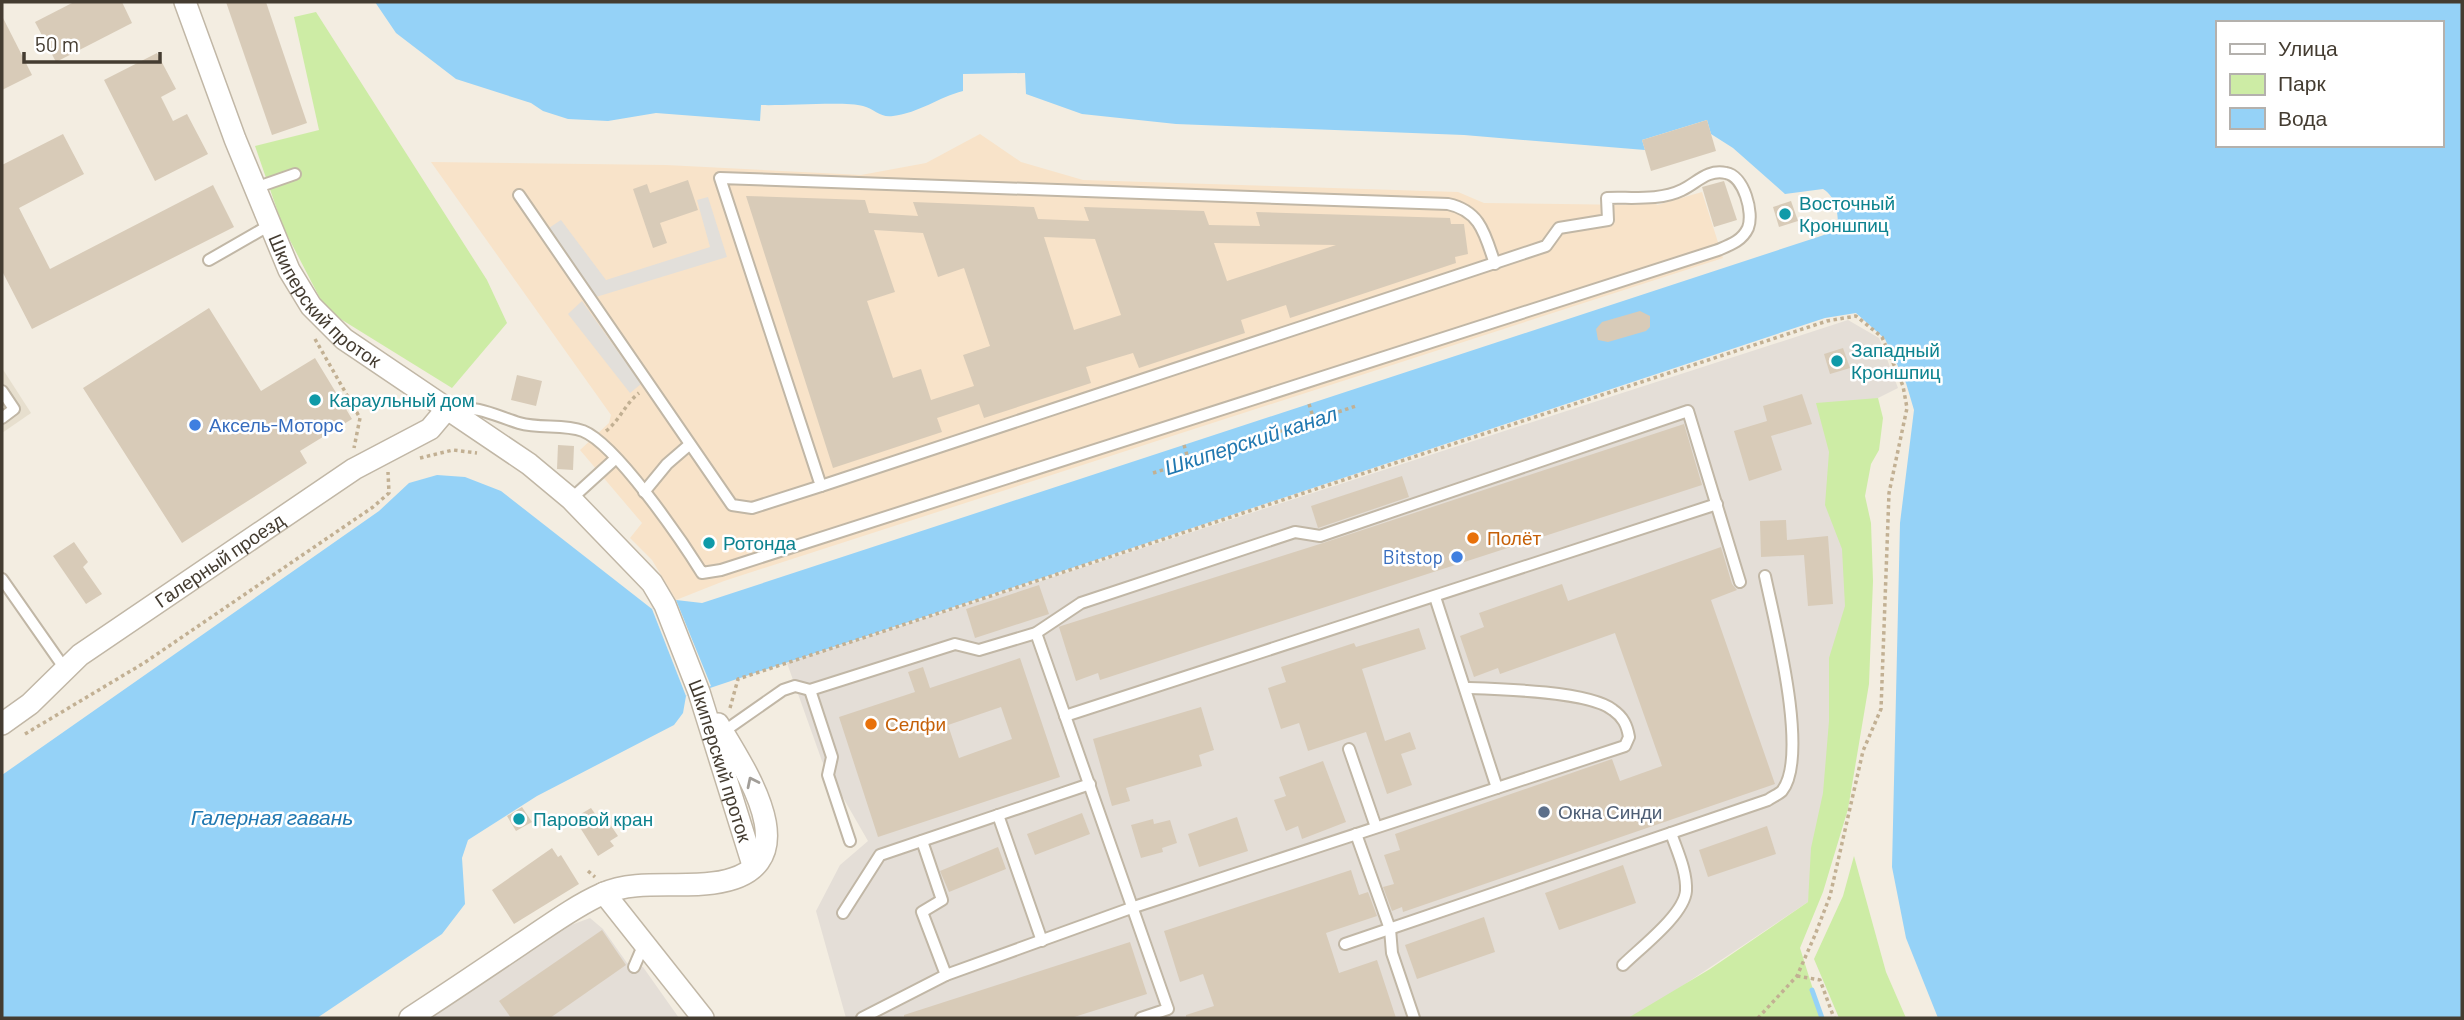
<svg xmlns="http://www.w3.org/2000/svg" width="2464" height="1020" font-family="Barlow,sans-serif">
<rect width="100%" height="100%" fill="#f3ede1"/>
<polygon fill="#e7dfce" points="2,368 31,413 2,433"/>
<polygon fill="#f8e3c9" points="980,134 1021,162 1083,180 1458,192 1484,203 1635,205 1655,202 1657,205 1702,192 1723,258 724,581 676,600 652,560 630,538 642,523 580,450 609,423 611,415 431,162 666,165 861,175 926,163"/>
<g fill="#e4ded7">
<polygon points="1848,320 1879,338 1898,388 1872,401 1854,575 1808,902 1652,1006 1628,1018 846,1018 816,911 840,865 868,841 822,761 787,663"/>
<polygon points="590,918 603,929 627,963 643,967 679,1018 420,1018 563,928"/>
</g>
<g fill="#cdeca5">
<polygon points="316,12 487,280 507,323 452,388 326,310 283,227 255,146 319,130 294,17"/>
<polygon points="1878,398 1883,418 1879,450 1871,464 1865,496 1871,523 1873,581 1869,684 1848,809 1823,892 1800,948 1822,1018 1628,1018 1710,969 1808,902 1811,848 1823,793 1829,721 1829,658 1845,606 1842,549 1825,505 1829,452 1816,403"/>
<polygon points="1854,856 1886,972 1906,1018 1839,1018 1814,959 1843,896"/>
</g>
<g fill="#e2dfda">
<polygon points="708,197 727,257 596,297 549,228 561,220 606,280 710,247 697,200"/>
<polygon points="582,301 641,384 630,393 568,314"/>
</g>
<path fill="#95d2f7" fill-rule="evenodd" d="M375,2H2462V1018H1938L1906,938L1892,867L1900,523L1914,410L1906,383L1885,339L1856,313L1825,318L686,696L683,713L674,725L537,796L468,840L462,858L465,904L442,934L317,1018H2V775L379,511L409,483L437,475L465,477L501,491L652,609L676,600L702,603L1818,237L1835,231L1838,226C1838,212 1836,197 1823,189L1785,194L1733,148L1711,134L1707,120L1642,140L1645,150L1464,135L1176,124L1082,114L1026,94L1025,73L963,74V91C939,97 919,113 893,116C880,118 875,109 863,106C847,101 783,106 761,105L760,121L656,113L608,121L568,119L543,111L531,103L456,79L396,33ZM2217,23H2441V145H2217Z"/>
<polygon fill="#f3ede1" points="676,600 711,686 686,696 652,609"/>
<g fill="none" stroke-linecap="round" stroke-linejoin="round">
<polyline stroke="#95d2f7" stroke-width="5" points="1812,990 1822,1018"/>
</g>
<g fill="#d8cbb8" fill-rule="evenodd">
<polygon points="74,2 122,2 132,23 56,62 35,22"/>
<polygon points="226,2 266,2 307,123 272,135"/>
<polygon points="2,16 32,75 2,90"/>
<polygon points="157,53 176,89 161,97 173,121 187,114 208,154 155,181 104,80"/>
<polygon points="1707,120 1716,151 1651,171 1642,140"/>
<polygon points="63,134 84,174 19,208 50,269 213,185 234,227 32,329 2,271 2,165"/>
<polygon points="688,180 698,210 660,223 667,243 653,248 633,189 647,184 650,193"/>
<polygon points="1724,181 1737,220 1714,227 1702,187"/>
<path d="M746,196L865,200L869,213L918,216L913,202L1034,207L1038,219L1089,221L1084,207L1204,211L1209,225L1260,226L1256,212L1450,218L1451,224H1464L1468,254L1455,257L1456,263L1290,318L1286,305L1241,320L1245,333L1139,368L1133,353L1086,367L1091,383L984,418L979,404L937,418L942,432L833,468ZM874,230L923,233L938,277L964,268L990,346L963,355L974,386L931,400L921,369L893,378L867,301L895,292ZM1044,237L1095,239L1121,315L1074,330ZM1214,243L1336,245L1227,281Z"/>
<polygon points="1791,201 1798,221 1779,227 1773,207"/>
<polygon points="209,308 261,391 315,358 352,419 300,451 307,463 182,543 83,388"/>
<polygon points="1640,311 1650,316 1650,327 1646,331 1608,342 1598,340 1596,329 1602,322"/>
<polygon points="1843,348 1850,368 1830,374 1824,354"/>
<polygon points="517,375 542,381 536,406 511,400"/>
<polygon points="1802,394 1812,424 1771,436 1782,470 1749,481 1734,431 1767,421 1763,406"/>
<polygon points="1684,424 1702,485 1100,680 1098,673 1076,681 1059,627 1061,626 1323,543"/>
<polygon points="558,445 574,446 573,470 557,469"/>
<polygon points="1402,476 1409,497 1318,528 1311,506"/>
<polygon points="1786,520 1787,540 1828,536 1833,604 1808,606 1804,555 1761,557 1760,521"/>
<polygon points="74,542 88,562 83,567 102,594 86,604 53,556"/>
<polygon points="1721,547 1732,584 1737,590 1711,600 1775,784 1403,912 1402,907 1392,911 1383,887 1394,884 1384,855 1400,850 1395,834 1612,759 1620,781 1662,766 1615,633 1500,674 1498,668 1474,677 1460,636 1484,627 1479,613 1562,584 1568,601"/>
<polygon points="1039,585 1049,614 975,638 966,609"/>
<polygon points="1419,628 1426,649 1362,669 1385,741 1410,732 1416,749 1401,754 1412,785 1387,794 1366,732 1308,751 1299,723 1281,729 1268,688 1286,682 1281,667 1354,643 1356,647"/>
<path d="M1020,658L1060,777L878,837L839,717L915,692L908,672L923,667L930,688ZM1001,707L1012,739L959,758L948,725Z"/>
<polygon points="1201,707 1214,750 1199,755 1202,766 1126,788 1130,801 1112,806 1093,739"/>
<polygon points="1323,761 1346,822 1302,839 1298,826 1286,831 1274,800 1286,796 1279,777"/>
<polygon points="522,807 532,822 516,831 507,816"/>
<polygon points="591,808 598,818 603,814 618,836 610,841 614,846 598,856 574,818"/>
<polygon points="1082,813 1090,834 1035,855 1027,834"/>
<polygon points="1237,817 1248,851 1199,867 1188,834"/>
<polygon points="1153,819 1154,824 1170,820 1177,843 1162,848 1163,852 1141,858 1131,825"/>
<polygon points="1767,826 1776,854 1708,877 1699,850"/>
<polygon points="998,847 1006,869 949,892 940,871"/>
<polygon points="552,848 558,857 561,855 579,884 514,924 492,890"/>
<polygon points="1623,865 1636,903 1559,930 1545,893"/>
<polygon points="1351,870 1359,895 1368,892 1377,916 1326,933 1339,973 1377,960 1396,1018 1186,1018 1186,1015 1214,1006 1203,974 1180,982 1164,931"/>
<polygon points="1484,917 1495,952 1417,979 1405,945"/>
<polygon points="602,930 626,965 550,1018 511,1018 499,1001"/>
<polygon points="1130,942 1147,994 1071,1018 904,1018 904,1015"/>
</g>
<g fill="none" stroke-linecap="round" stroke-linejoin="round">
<defs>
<g id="lane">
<polyline points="255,188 295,174"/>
<path d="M519,195L732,505L752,508L821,486L720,178L1448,204C1481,211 1485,235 1495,264"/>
<polyline points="209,260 270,225"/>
<polyline points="2,391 14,409 2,418"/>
<path d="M452,409C478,405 496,416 519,423C540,429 563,424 583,431C616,444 682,541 702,573L721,570L1718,250C1730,245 1742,241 1748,228C1754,213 1744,176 1726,173C1707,169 1697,183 1682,190C1660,201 1630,197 1607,198L1608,220L1559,228L1546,246L821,486"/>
<polyline points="644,492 667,464 689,445"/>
<polyline points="571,499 615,459"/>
<polyline points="2,579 65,669"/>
<polyline points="1435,597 1497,788"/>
<polyline points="1036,633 1168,1009 1141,1018"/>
<polyline points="810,690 832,757 828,775 850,841"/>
<polyline points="1065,716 1717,504"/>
<polyline points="723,732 783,690 795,686 810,690 955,644 979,650 1036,633 1081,603 1295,532 1320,536 1688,411 1740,582"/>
<polyline points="1349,749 1376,827"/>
<polyline points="998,815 1042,941"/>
<polyline points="1356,834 1390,929 1392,953 1414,1018"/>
<polyline points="922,841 942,900 922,912 946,975"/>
<polyline points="843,913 880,855 1090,784"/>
<path d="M1345,944L1768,800C1772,797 1779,794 1782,791C1810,756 1774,619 1765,576"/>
<path d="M1623,965C1640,948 1684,915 1686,891C1687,871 1677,851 1671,833"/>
<polyline points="634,967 640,953 647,947"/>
<path d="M862,1018L946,975L1134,907L1625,746L1629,737C1627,725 1623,717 1613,710C1589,691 1498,689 1465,688"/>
</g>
<g id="street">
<path id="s1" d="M185,2L235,139L289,270L311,306L344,339L529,464L571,499L652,583L665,605L699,692L753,865"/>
<path id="s2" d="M2,724L30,704L80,655L354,469L430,429L446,410"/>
<polyline points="604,893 703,1018"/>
<path d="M410,1018C447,994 484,969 521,944C547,927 573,907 602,894C636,879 678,888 713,883C814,870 746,771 718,724"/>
</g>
</defs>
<use href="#lane" stroke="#c1b7a6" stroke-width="14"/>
<use href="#street" stroke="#c1b7a6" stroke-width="24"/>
<g stroke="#c2b093" stroke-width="3.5" stroke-dasharray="3.5 3.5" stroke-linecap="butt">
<polyline points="315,339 360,418 354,448"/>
<polyline points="1309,404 1314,420"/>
<path d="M606,431C620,420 625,404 639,393"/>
<polyline points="1272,434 1356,406"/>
<polyline points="1184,445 1189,462"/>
<polyline points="420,458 453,450 477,453"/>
<polyline points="1153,473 1234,448"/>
<polyline points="730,708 738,679 1827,321 1856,316 1882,337 1903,386 1907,408 1889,493 1881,709 1863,751 1830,896 1815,935 1797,976 1758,1018"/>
<polyline points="25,734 144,663 373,507 389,493 388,472"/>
<polyline points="588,871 595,877"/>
<polyline points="1797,976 1820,980 1834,1018"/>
</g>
<use href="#lane" stroke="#fff" stroke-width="10"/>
<use href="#street" stroke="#fff" stroke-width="21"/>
</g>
<defs><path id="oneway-chevron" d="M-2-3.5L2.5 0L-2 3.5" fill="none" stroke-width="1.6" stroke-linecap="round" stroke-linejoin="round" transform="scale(1.75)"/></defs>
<use stroke="#a29e98" href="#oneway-chevron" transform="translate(752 782) rotate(-116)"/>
<g fill="#0f9aa8" stroke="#fff" stroke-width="2.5">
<circle cx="1785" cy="214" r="7"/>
<circle cx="1837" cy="361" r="7"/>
<circle cx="315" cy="400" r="7"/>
<circle cx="709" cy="543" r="7"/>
<circle cx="519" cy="819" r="7"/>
</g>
<g fill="#3f7fe0" stroke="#fff" stroke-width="2.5">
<circle cx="195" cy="425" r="7"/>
<circle cx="1457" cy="557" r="7"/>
</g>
<g fill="#e8710a" stroke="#fff" stroke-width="2.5">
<circle cx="1473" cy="538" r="7"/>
<circle cx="871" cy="724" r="7"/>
</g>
<circle fill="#5c6f8a" stroke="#fff" stroke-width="2.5" cx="1544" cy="812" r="7"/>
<g text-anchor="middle" stroke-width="5" stroke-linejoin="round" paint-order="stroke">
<g font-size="19" fill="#0d838f" stroke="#fff" text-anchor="start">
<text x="1799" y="210">Восточный<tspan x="1799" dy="22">Кроншпиц</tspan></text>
<text x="1851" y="357">Западный<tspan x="1851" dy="22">Кроншпиц</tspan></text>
<text x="329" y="407">Караульный дом</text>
<text x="723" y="550">Ротонда</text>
<text x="533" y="826">Паровой кран</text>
</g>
<g font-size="19" fill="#443c31" stroke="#fff">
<text dy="7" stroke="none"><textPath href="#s1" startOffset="334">Шкиперский проток</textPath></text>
<text dy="7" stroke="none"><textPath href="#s2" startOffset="273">Галерный проезд</textPath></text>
<text dy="7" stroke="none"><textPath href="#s1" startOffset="962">Шкиперский проток</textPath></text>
</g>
<g font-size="19" fill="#366cbe" stroke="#fff" text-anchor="start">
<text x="209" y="432">Аксель-Моторс</text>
<text x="1443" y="564" text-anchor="end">Bitstop</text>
</g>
<g font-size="19" fill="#c56008" stroke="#fff" text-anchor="start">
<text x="1487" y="545">Полёт</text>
<text x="885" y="731">Селфи</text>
</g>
<g font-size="19" fill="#4e5e75" stroke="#fff" text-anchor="start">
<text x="1558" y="819">Окна Синди</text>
</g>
<g font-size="21" font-style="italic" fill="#2078b1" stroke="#fff">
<text transform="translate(1251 441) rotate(-18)" y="7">Шкиперский канал</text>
<text x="272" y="825">Галерная гавань</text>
</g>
</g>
<rect width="2464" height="1020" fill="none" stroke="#443c31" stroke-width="7"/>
<rect x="2216" y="21" width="228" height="126" fill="#ffffff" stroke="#b4b1ad" stroke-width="2"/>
<rect x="2230" y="44" width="35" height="10" fill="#ffffff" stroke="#b4b1ad" stroke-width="2"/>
<text x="2278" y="56" font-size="21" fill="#443c31">Улица</text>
<rect x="2230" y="74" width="35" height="21" fill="#cdeca5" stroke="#b4b1ad" stroke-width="2"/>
<text x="2278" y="91" font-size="21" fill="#443c31">Парк</text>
<rect x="2230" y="108" width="35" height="21" fill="#95d2f7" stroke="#b4b1ad" stroke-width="2"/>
<text x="2278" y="126" font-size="21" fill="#443c31">Вода</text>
<path d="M24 52v10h136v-10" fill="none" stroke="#443c31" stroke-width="3.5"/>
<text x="35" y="52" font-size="21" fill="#443c31" stroke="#ffffff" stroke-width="5" paint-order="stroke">50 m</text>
</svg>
